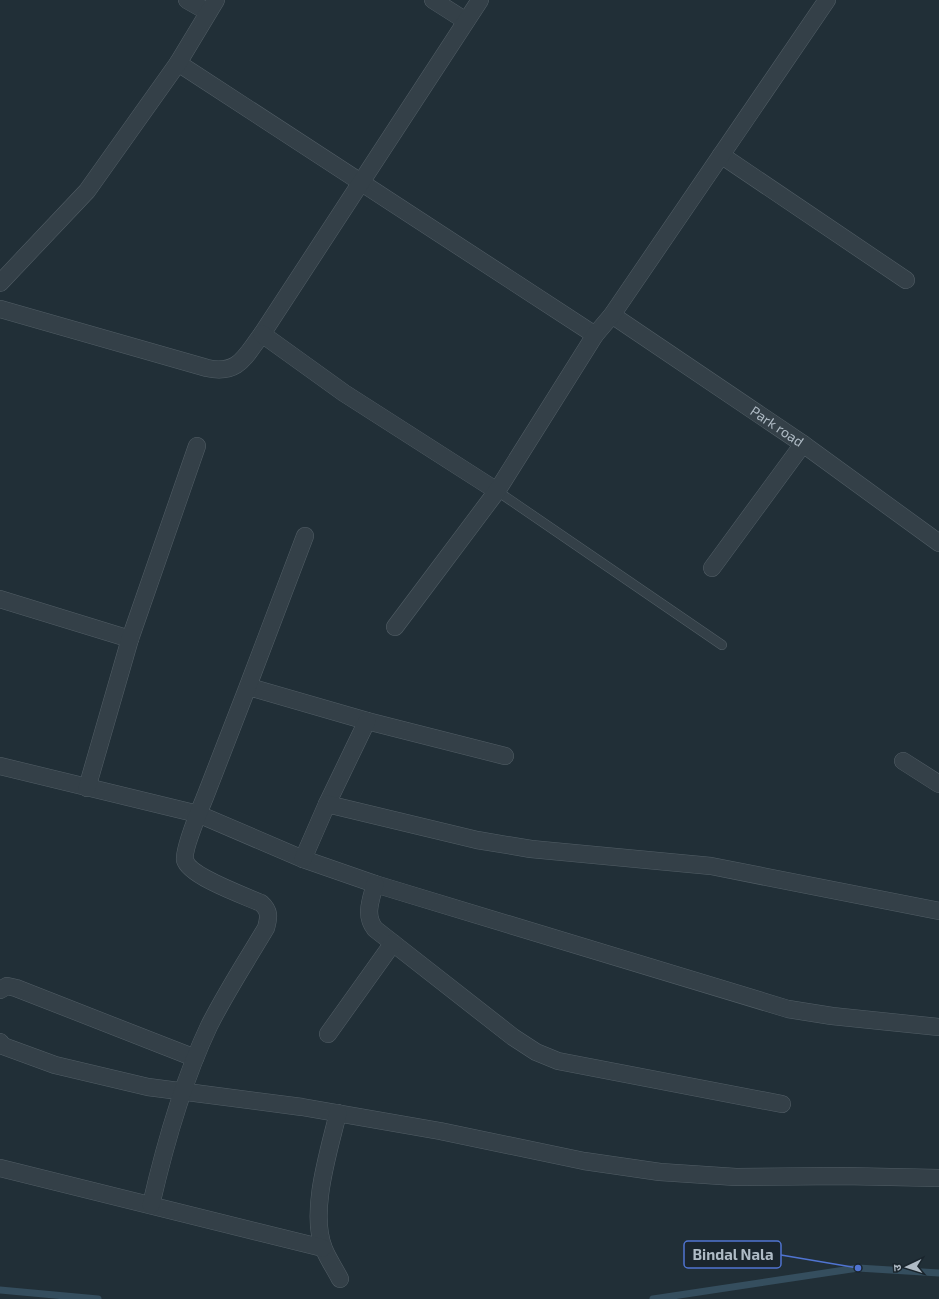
<svg xmlns="http://www.w3.org/2000/svg" width="939" height="1299" font-family="'Exo 2','Noto Sans Devanagari',sans-serif">
<rect width="100%" height="100%" fill="#212f37"/>
<g fill="none" stroke-linecap="round" stroke-linejoin="round">
<g stroke="#354e5e" stroke-width="7">
<polyline points="0,1290 98,1299"/>
<polyline points="653,1299 858,1268 939,1273"/>
</g>
<defs>
<polyline id="lane" points="497,491 722,645"/>
<g id="street">
<polyline points="187,0 208,12"/>
<polyline points="433,0 466,21"/>
<polyline points="178,63 595,335"/>
<polyline points="721,155 906,280"/>
<polyline points="0,283 87,191 178,63 216,0"/>
<path d="M0,309L207,368C239,375 245,356 262,334L480,0"/>
<path id="s1" d="M612,315L803,444L939,543"/>
<polyline points="262,334 344,393 497,491"/>
<polyline points="712,568 803,444"/>
<polyline points="0,599 130,639"/>
<polyline points="395,627 497,491 595,335 612,315 827,0"/>
<polyline points="249,687 367,721 505,756"/>
<polyline points="903,761 939,784"/>
<polyline points="0,766 198,814 303,859 375,884 788,1009 832,1016 939,1027"/>
<polyline points="87,788 130,639 197,446"/>
<polyline points="327,804 367,721"/>
<polyline points="303,859 327,804 477,840 531,849 711,866 939,911"/>
<path d="M375,884C371,900 364,915 375,929L513,1037L536,1052L558,1061L782,1104"/>
<polyline points="0,990 7,986 16,988 195,1058"/>
<polyline points="328,1034 393,943"/>
<polyline points="0,1042 3,1046 55,1065 148,1087 302,1107 440,1131 584,1161 660,1172 736,1177 843,1176 939,1178"/>
<path d="M338,1113C329,1151 309,1212 324,1249C328,1259 335,1269 340,1279"/>
<polyline points="0,1168 323,1248"/>
<path d="M151,1205C165,1144 182,1083 209,1026C226,992 247,960 266,928C269,917 270,911 261,903C245,896 189,876 185,860C183,850 200,809 205,797C239,710 272,624 305,536"/>
</g>
</defs>
<use href="#lane" stroke="#525e66" stroke-width="10"/>
<use href="#street" stroke="#525e66" stroke-width="18"/>
<use href="#lane" stroke="#344048" stroke-width="9"/>
<use href="#street" stroke="#344048" stroke-width="17"/>
</g>
<g text-anchor="middle" stroke-width="3" stroke-linejoin="round" paint-order="stroke">
<g font-size="14" fill="#afbbc5" stroke="#1a252d">
<text dy="5" stroke="none"><textPath href="#s1" startOffset="199">Park road</textPath></text>
</g>
</g>
<path fill="none" stroke="#5074d1" stroke-width="1.5" d="M858 1268L781 1255"/>
<circle fill="#5074d1" stroke="#1a252d" stroke-width="1.5" cx="858" cy="1268" r="4"/>
<rect fill="#1a252d" stroke="#5074d1" stroke-width="1.5" x="684" y="1241" width="97" height="27" rx="4"/>
<g font-size="15" text-anchor="middle" font-weight="bold" fill="#afbbc5">
<text x="733" y="1260">Bindal Nala</text>
</g>
<g transform="translate(907 1267) rotate(266)" stroke="#1a252d" stroke-width="3" paint-order="stroke">
<path d="M0-3L7 15L0 10L-7 15Z" fill="#afbbc5"/>
<text y="-6" font-size="11" font-weight="bold" text-anchor="middle" fill="#afbbc5">उ</text>
</g>
</svg>
